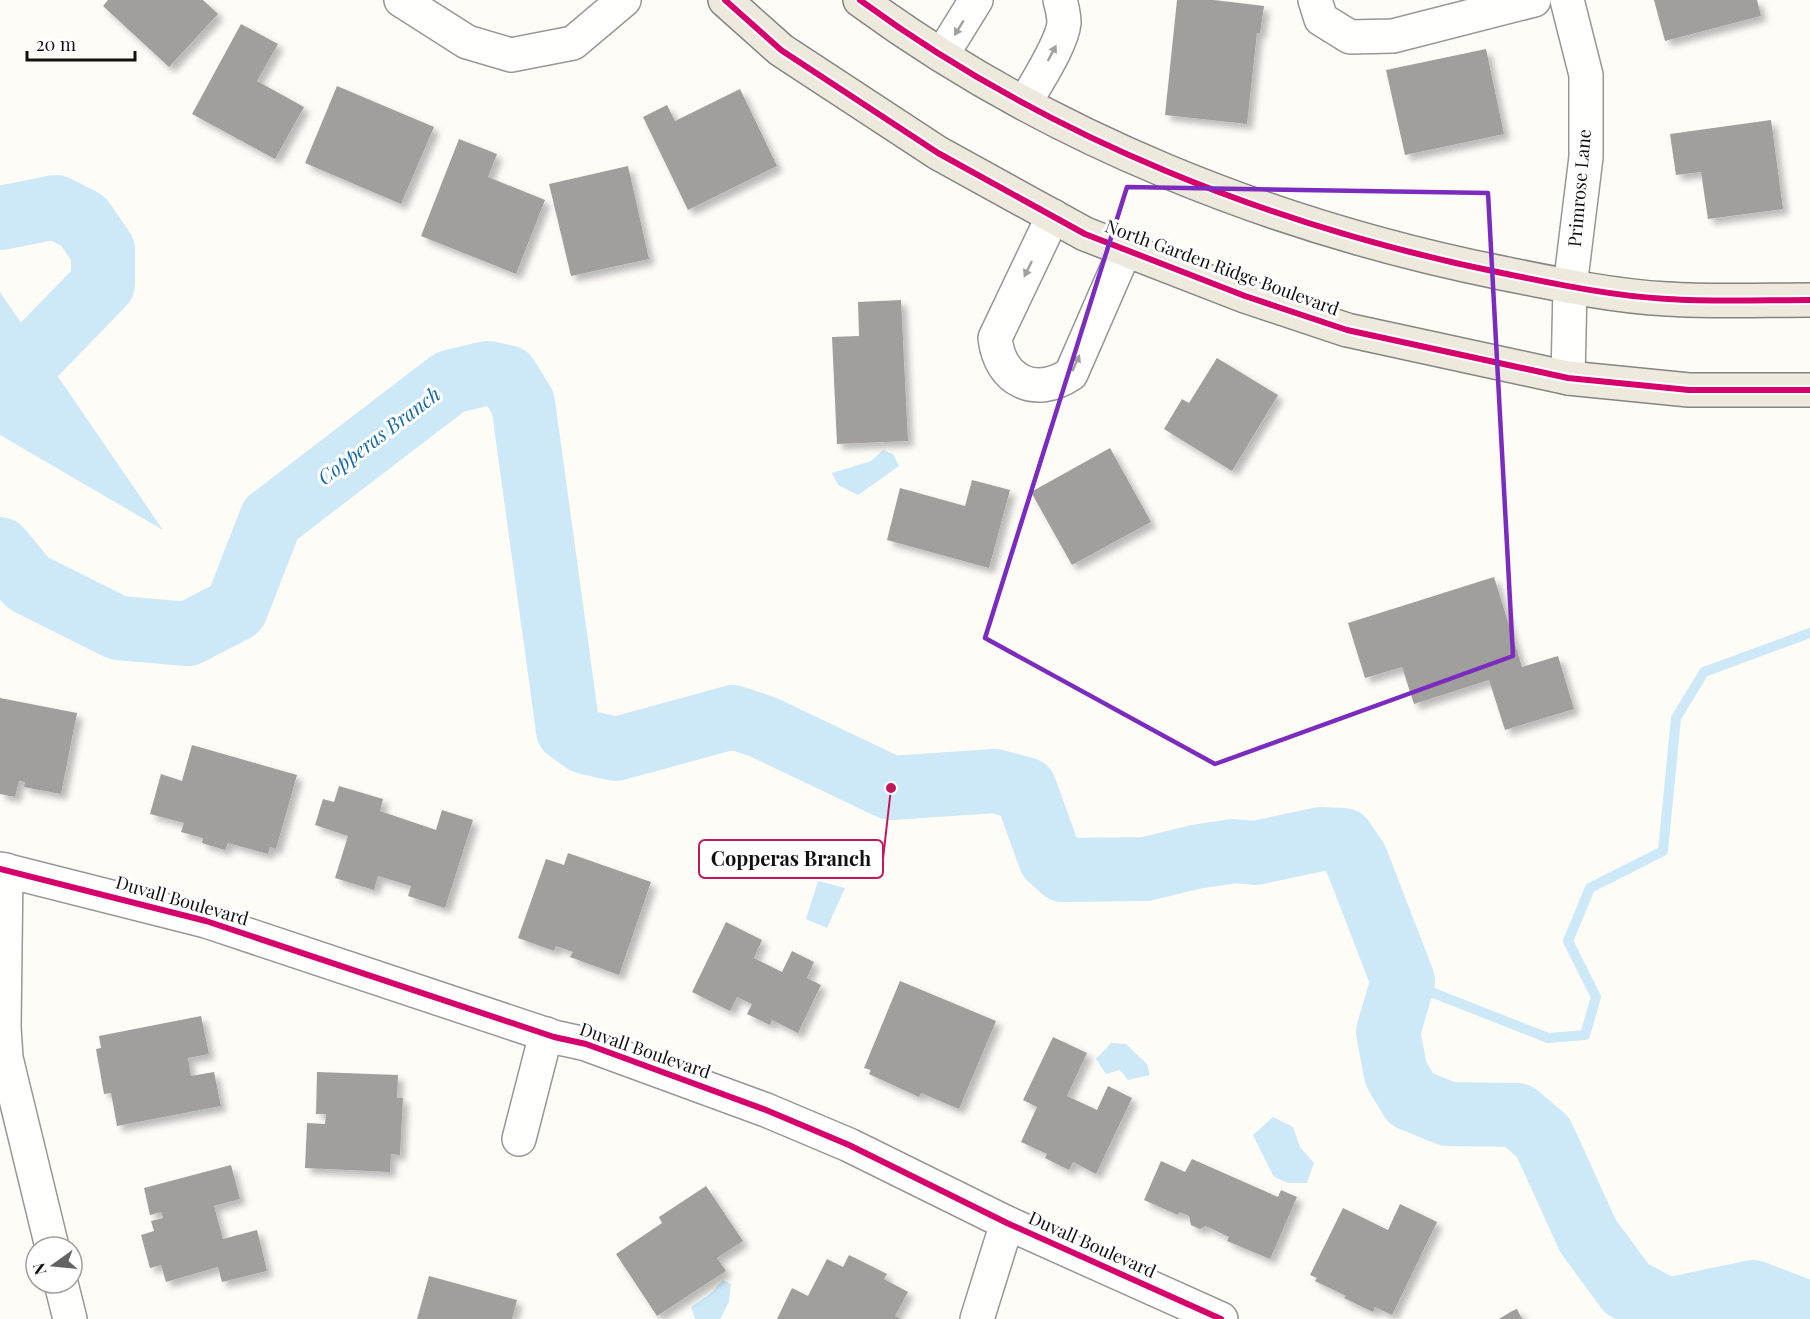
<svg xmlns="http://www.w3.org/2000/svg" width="1810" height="1319" font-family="'Playfair Display',serif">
<defs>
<filter id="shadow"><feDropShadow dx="5.5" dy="5.5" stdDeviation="3" flood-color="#0004"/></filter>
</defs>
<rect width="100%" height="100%" fill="#fdfcf7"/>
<g fill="#cde8f7">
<polygon points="0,292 163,530 0,435"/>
<polygon points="883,450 893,454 899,466 858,495 838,485 832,473 871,461"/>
<polygon points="818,881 845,888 827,928 806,919"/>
<polygon points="1111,1043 1126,1044 1147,1064 1150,1075 1128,1080 1120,1070 1106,1074 1096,1059"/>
<polygon points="1273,1117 1293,1127 1300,1147 1314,1163 1307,1183 1288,1183 1274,1177 1253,1135"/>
<polygon points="723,1280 731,1284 729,1302 720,1319 695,1319 691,1307 710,1294"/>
</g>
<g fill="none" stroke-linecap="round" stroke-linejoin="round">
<polyline stroke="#cde8f7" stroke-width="10" points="1403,981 1548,1038 1585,1035 1596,997 1568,941 1590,888 1663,851 1676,718 1704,672 1810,633"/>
<g stroke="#cde8f7" stroke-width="64">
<polyline points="0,218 56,207 83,221 103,250 103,284 0,390"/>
<polyline points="0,549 28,583 118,628 188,634 236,609 271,519 450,382 488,373 507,377 523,403 568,730 585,742 616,749 733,717 763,727 891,788 995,781 1025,789 1050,858 1063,870 1146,869 1195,857 1234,851 1255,853 1321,839 1343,840 1356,859 1403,981 1388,1032 1396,1074 1411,1099 1448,1114 1517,1115 1543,1137 1588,1236 1627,1289 1667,1310 1753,1292 1800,1310 1808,1319"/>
</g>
</g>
<g fill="#a19f9c" filter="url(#shadow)">
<polygon points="108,0 203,0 218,14 169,67 103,6"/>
<polygon points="1177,0 1214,0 1264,6 1260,33 1257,33 1247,124 1165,115"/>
<polygon points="1654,0 1757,0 1761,16 1665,41"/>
<polygon points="241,24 278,44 257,81 304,107 275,159 192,114"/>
<polygon points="1486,49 1504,134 1405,155 1386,70"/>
<polygon points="337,86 434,127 401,204 305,163"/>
<polygon points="740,89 777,166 688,210 643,117 667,105 675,121"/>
<polygon points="1771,120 1783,209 1708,219 1701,172 1676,175 1670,134"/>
<polygon points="459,139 497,154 488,177 545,200 516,274 421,236"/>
<polygon points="628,166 649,259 571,276 549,184"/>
<polygon points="901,300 908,441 837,444 832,337 859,336 858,302"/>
<polygon points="1217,358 1278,395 1232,471 1164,429 1182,399 1189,403"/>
<polygon points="1110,448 1151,522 1072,565 1031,492"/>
<polygon points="972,480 1010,490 989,568 887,540 900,488 965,506"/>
<polygon points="1494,577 1522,667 1558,656 1574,709 1505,730 1489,680 1414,704 1402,667 1365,678 1348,623"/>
<polygon points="0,698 77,713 61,794 24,787 25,782 19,781 15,797 0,794"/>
<polygon points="192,745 297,775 276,849 270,847 268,854 228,843 225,850 202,843 203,838 181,832 184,823 150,814 161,774 182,781"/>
<polygon points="339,786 383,799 380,811 436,830 442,810 473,820 445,908 408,896 411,886 378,876 374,890 335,878 348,836 315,825 323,799 334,802"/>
<polygon points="568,853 651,882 619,975 570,957 573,952 556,946 554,951 518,938 546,859 564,865"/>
<polygon points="726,922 762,940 754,958 782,972 792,951 814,962 807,978 821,985 798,1033 772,1020 770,1025 747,1014 752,1004 737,997 730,1011 692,992"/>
<polygon points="900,981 996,1021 959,1109 921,1093 919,1097 869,1074 871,1070 864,1068"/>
<polygon points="201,1016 209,1054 188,1058 191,1076 214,1072 221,1106 117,1126 111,1093 104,1094 96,1049 101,1048 99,1036"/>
<polygon points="1053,1037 1087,1053 1067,1096 1097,1110 1108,1086 1132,1098 1096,1174 1073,1162 1069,1170 1045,1158 1047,1154 1021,1142 1037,1107 1023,1100"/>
<polygon points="317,1072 398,1075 397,1098 403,1098 400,1155 391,1154 390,1172 305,1168 307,1123 325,1124 326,1114 316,1114"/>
<polygon points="1192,1159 1278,1197 1281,1190 1297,1197 1270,1259 1227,1241 1229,1237 1206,1226 1200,1229 1191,1225 1189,1216 1179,1212 1178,1215 1144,1200 1161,1161 1185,1172"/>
<polygon points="231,1165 240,1199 214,1206 223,1239 257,1230 267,1271 222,1282 218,1267 166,1282 161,1265 150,1268 141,1235 154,1231 151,1221 163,1218 161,1212 150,1215 144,1188"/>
<polygon points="706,1186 743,1241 717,1258 726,1271 657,1316 616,1254 662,1223 659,1217"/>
<polygon points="1400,1204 1437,1222 1392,1315 1375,1307 1373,1312 1344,1298 1346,1296 1315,1281 1317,1278 1310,1275 1343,1208 1388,1230"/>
<polygon points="849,1255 887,1274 884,1279 908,1292 895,1316 901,1319 777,1319 792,1288 808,1296 827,1259 843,1267"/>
<polygon points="429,1276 517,1300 512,1319 417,1319"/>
<polygon points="1517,1309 1522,1319 1499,1319 1512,1311"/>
</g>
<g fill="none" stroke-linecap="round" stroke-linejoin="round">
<defs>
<g id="minor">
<polyline points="401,0 467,42 511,55 573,43 624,0"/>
<polyline points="1315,0 1321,19 1350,37 1393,36 1534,0"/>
<polyline points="1567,0 1586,75 1586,157 1570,287 1568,378"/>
<polyline points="942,55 976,0"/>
<path d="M1025,103C1036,83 1062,44 1064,23C1064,15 1062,7 1060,0"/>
<path d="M1053,216L995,338C1000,381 1035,398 1071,374L1125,250"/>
<polyline points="0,869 206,921 554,1037 586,1044 766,1110 849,1145 1007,1223 1221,1319"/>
<polyline points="6,870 4,1027 6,1058 52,1247"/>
<polyline points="519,1139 546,1034"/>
<polyline points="61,1283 70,1319"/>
<polyline points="977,1319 1007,1223"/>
</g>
<g id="major">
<polyline points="725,0 781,50 938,153 1085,234 1245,296 1347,330 1568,378 1689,390 1810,390"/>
<path d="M860,0C1048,138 1274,227 1502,273C1556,284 1612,296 1667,299C1715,302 1763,300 1810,300"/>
</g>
</defs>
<use href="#minor" stroke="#979795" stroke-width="36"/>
<use href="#major" stroke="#858482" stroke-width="36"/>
<use href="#minor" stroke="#fffffe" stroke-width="33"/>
<use href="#major" stroke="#ede9dc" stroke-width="33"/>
<defs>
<g id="cycleway">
<polyline points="725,0 781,50 938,153 1085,234 1245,296 1347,330 1568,378 1689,390 1810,390"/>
<path d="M860,0C1048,138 1274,227 1502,273C1556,284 1612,296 1667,299C1715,302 1763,300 1810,300"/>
<polyline points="0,869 206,921 554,1037 586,1044 766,1110 849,1145 1007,1223 1221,1319"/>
</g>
</defs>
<use href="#cycleway" stroke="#fff" stroke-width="10"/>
<use href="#cycleway" stroke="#d6006c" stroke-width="6"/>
</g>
<defs><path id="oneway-solid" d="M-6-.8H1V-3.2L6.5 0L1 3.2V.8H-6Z" transform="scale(1.5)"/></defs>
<g fill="#a0a09f">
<use href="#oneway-solid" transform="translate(959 28) rotate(121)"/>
<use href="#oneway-solid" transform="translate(1052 53) rotate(-62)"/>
<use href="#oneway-solid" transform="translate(1028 269) rotate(116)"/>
<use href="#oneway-solid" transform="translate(1076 363) rotate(-66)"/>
</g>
<path fill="none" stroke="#7b2cbf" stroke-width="4.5" stroke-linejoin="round" d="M1127,187L1488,193L1513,656L1215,764L985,638Z"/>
<g text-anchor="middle" stroke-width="6" stroke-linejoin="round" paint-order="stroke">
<g font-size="18" fill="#111" stroke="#fff">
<text transform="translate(1580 188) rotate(-85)" y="6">Primrose Lane</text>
<text transform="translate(1222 268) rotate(20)" y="6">North Garden Ridge Boulevard</text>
<text transform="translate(182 901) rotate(16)" y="6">Duvall Boulevard</text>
<text transform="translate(645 1051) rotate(19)" y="6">Duvall Boulevard</text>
<text transform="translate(1092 1245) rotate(24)" y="6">Duvall Boulevard</text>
</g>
<g font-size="20" font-style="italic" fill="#1768a6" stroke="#fff">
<text transform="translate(379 436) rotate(-37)" y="7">Copperas Branch</text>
</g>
</g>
<path fill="none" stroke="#c2185b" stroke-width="2" d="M891 788L883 859"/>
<circle fill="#c2185b" stroke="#fff" stroke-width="2" cx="891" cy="788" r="6"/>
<rect fill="#fff" stroke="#c2185b" stroke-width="2" x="699" y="840" width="184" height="38" rx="6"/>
<g font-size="20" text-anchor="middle" font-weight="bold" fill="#111">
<text x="791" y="866">Copperas Branch</text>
</g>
<g transform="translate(54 1265) rotate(255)"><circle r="28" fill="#ffffff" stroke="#a0a0a0" stroke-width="1.5"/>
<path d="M0-4.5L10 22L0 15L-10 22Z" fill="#646362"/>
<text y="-9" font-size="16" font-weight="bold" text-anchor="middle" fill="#111111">N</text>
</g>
<path d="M27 51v9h108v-9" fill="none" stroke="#111111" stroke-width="3"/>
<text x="36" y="51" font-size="18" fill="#111111" stroke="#ffffff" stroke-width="4.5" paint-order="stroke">20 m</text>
</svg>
